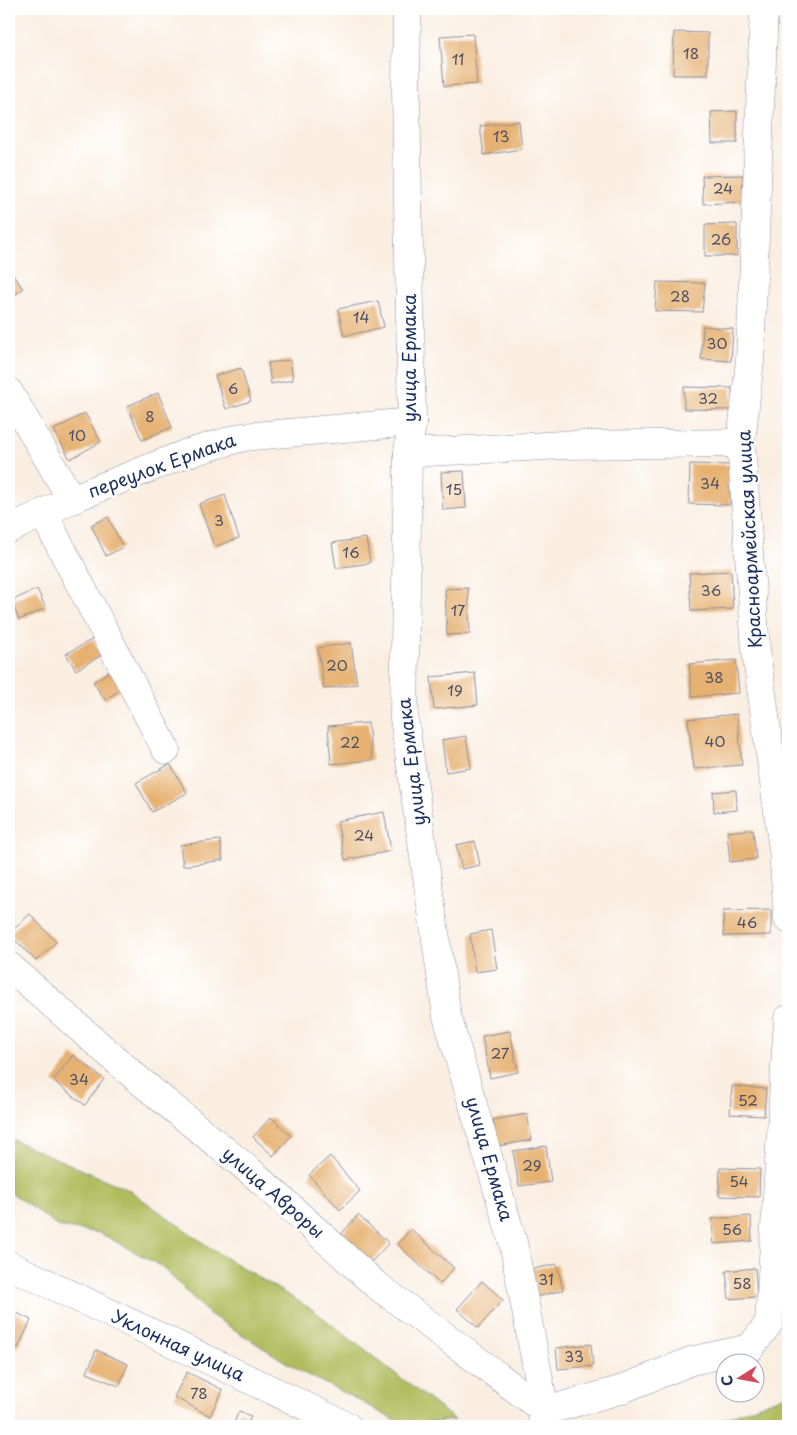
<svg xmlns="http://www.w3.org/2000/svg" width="797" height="1435" font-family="'Playpen Sans',sans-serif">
<rect width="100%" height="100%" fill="#fff"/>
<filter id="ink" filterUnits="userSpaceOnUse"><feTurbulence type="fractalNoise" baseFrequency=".02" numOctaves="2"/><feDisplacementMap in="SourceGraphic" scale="10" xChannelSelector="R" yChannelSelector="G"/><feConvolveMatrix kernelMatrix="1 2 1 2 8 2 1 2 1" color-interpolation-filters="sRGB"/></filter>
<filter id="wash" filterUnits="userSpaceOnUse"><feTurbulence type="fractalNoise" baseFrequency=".0096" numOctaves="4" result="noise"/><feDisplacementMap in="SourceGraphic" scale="20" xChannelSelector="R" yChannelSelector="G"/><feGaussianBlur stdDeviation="1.12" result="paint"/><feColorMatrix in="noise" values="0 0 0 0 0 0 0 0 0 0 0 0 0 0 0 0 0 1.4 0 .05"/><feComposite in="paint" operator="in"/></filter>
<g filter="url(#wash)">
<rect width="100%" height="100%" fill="#faeee1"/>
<g fill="#b0bd5f" stroke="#66765e">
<polygon points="9,1138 129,1190 216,1252 313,1310 455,1420 403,1425 358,1400 300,1371 208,1313 161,1266 100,1233 59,1227 9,1191"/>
<polygon points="788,1394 788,1413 764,1426 706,1426"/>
</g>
<g id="blocks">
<g fill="#e6b171">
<polygon points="674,32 708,33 708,75 673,75"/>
<polygon points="473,34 477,84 444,86 440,36"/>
<polygon points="737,111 737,143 712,143 711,112"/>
<polygon points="519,121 522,149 484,155 480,126"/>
<polygon points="743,175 743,202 703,204 702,176"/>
<polygon points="737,224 737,256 705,256 705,225"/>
<polygon points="11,272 23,289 9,299 9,274"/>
<polygon points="657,282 705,283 702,312 655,311"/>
<polygon points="378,301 384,327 344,336 338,309"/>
<polygon points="703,326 733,329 731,361 701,359"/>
<polygon points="290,360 293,380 271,384 268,363"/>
<polygon points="241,368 251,401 226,409 215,376"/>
<polygon points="684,387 732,388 732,410 684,409"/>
<polygon points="158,393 172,427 142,440 127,406"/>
<polygon points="85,413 101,442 70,459 54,430"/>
<polygon points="690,464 730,465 730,505 689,504"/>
<polygon points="464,471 466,508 443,510 441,472"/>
<polygon points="225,495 239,538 214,547 199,504"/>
<polygon points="108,517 123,547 106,556 91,525"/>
<polygon points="366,538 370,563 336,568 332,543"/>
<polygon points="731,571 733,609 691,611 689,573"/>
<polygon points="468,588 470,634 447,635 445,589"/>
<polygon points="37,589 46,608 19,620 11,601"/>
<polygon points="93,639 102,655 76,670 66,654"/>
<polygon points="351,643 357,684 324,689 318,648"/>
<polygon points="736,660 739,693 692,697 689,664"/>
<polygon points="114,668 126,686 105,700 93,682"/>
<polygon points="475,673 478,705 434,709 431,677"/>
<polygon points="737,714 742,765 694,769 688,719"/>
<polygon points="368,723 372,760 331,764 328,726"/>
<polygon points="466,736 471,768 446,772 442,740"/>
<polygon points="170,764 187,793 152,812 136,783"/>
<polygon points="736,790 737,810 714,812 713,792"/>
<polygon points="384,812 391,851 345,860 337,821"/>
<polygon points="753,829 756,859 730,862 727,832"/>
<polygon points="220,840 223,860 183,866 180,845"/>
<polygon points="475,841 480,865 462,869 456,845"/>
<polygon points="771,910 771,935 724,936 723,911"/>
<polygon points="30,914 56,942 36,961 9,934"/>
<polygon points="491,930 497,969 475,972 470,934"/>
<polygon points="510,1031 518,1072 490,1078 482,1036"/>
<polygon points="73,1055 104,1079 85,1105 53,1081"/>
<polygon points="732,1086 766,1089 764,1116 730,1114"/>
<polygon points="527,1114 532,1140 498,1146 493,1120"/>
<polygon points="271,1117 291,1136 273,1156 253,1137"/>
<polygon points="546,1146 551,1182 519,1186 513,1151"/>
<polygon points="330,1156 360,1191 340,1210 309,1175"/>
<polygon points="720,1168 760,1169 759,1197 719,1196"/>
<polygon points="358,1215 389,1243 368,1265 338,1238"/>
<polygon points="751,1216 752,1241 714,1244 712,1219"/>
<polygon points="411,1229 454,1268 440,1284 397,1244"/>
<polygon points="557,1264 563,1290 536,1297 529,1270"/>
<polygon points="755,1268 757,1297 729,1299 726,1271"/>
<polygon points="482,1281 503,1300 478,1328 457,1309"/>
<polygon points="9,1309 31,1320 18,1348 9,1344"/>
<polygon points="787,1332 788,1332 788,1349 786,1349"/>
<polygon points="591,1344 593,1366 558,1369 556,1348"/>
<polygon points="96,1350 128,1364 119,1386 87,1373"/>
<polygon points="187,1372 223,1390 210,1416 174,1397"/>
<polygon points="239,1411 251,1416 247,1426 233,1425"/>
</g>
</g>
</g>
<g filter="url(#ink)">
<use href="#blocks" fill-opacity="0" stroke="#8a8ea0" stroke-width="1"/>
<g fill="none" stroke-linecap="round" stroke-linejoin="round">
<defs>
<g id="minor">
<polyline points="407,9 406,91 412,422 408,453 404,718 447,1016 513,1242 545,1411 541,1426"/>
<polyline points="764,9 750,360 741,443 756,650 783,849 788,919"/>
<polyline points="9,392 72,500"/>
<polyline points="408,453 563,445 741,443"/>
<polyline points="43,513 166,750"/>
<polyline points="9,529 79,496 185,454 243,437 412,422"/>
<polyline points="9,966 140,1081 256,1176 375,1284 545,1411"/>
<polyline points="9,1265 347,1426"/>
<polyline points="545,1411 620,1390 691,1361 750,1348 769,1323 788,1019"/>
</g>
</defs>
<use href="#minor" stroke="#8a8ea0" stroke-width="29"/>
<use href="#minor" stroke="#fff" stroke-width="28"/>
</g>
</g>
<g text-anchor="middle" stroke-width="5" stroke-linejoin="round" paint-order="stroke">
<g font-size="15" fill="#4e5063">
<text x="691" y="59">18</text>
<text x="458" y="65">11</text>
<text x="501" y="142">13</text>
<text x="723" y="194">24</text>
<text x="721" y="245">26</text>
<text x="680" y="302">28</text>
<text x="361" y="323">14</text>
<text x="717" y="349">30</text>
<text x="233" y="394">6</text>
<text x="708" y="404">32</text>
<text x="150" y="422">8</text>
<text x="77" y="441">10</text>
<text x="710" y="489">34</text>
<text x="454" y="495">15</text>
<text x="219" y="526">3</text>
<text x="351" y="558">16</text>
<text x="711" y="596">36</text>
<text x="458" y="616">17</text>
<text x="337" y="671">20</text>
<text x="714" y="683">38</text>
<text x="455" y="696">19</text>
<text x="715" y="747">40</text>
<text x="350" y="748">22</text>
<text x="364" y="841">24</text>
<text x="747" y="928">46</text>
<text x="500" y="1059">27</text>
<text x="79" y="1085">34</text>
<text x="748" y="1106">52</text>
<text x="532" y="1171">29</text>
<text x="739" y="1187">54</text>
<text x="732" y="1235">56</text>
<text x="546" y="1285">31</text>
<text x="742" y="1289">58</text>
<text x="574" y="1362">33</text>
<text x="199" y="1399">78</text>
</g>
<g font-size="18" fill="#1b2f5e" stroke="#fff">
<text transform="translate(410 358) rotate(-90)" y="6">улица Ермака</text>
<text transform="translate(162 466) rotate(-20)" y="6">переулок Ермака</text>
<text transform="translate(750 539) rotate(-93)" y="6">Красноармейская улица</text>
<text transform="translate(412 762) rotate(-97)" y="6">улица Ермака</text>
<text transform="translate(489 1159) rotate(74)" y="6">улица Ермака</text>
<text transform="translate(273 1193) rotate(41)" y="6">улица Авроры</text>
<text transform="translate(178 1346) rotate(25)" y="6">Уклонная улица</text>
</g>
</g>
<rect width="797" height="1435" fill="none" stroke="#fff" stroke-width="30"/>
<g transform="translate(740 1378) rotate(259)"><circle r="24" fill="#ffffff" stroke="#a4acbf"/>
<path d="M0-4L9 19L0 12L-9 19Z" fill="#d1495b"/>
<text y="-8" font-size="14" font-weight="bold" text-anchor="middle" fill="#1b2f5e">С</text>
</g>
</svg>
